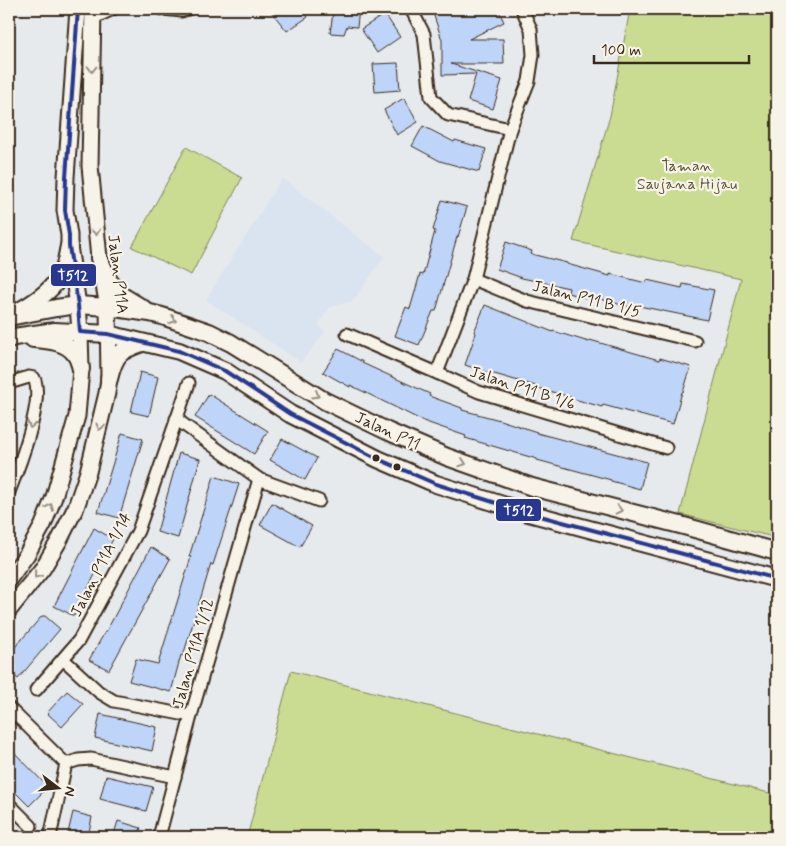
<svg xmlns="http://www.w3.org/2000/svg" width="786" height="846" font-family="Mynerve,sans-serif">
<rect width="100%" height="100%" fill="#e6eaed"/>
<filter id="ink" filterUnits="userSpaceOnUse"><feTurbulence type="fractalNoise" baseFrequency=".02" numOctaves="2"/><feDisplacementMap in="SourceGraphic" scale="10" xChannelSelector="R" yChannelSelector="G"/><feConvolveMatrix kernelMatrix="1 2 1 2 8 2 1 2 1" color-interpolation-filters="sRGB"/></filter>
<g filter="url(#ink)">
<polygon fill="#dae3f0" points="282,178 384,257 353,301 330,307 318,325 325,332 301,362 206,300"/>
<g fill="#c9dc91" stroke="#828358">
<polygon points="630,9 777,9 777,538 680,514 741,279 573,241 610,116"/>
<polygon points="186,147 242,178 191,275 132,247"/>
<polygon points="291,671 777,795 777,837 247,837"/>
</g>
<g fill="#bed4f8" stroke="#3b2a1e">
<polygon points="269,9 302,9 308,17 287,31"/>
<polygon points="347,9 359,9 357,27 347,26 344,34 330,33 333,13 347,14"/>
<polygon points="446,9 498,9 504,22 469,39 503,39 504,64 451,64 502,80 493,109 468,101 476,74 442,75 442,40 433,13"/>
<polygon points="385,14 400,37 377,53 361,29"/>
<polygon points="398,63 400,90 375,92 373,64"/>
<polygon points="404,98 418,122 397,135 384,110"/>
<polygon points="423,126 454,142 455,140 486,149 479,172 440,161 412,146"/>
<polygon points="442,200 467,207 458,237 457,237 436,311 433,311 419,345 395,336 406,307 410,309 420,274 423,275 435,231 433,230"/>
<polygon points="506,242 532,251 531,254 567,263 567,264 610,276 610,274 646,283 647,280 682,288 683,284 714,290 707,320 634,305 633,308 596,298 596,301 568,293 569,288 522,278 497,269"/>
<polygon points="485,305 553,332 553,331 589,342 590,340 659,360 660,358 691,367 683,392 682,392 673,424 603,405 602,407 574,399 574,398 538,388 539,387 491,373 491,374 465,365 476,333 474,332"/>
<polygon points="338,349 363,362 362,363 430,394 429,396 462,408 462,410 500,420 537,432 537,433 647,462 640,489 611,481 611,480 537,460 537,459 465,438 466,436 423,421 350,385 350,387 323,372"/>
<polygon points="140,372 158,377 149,416 131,412"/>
<polygon points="209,394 268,431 254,454 195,417"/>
<polygon points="122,433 143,439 119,518 98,512"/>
<polygon points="282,439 317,458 305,480 270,460"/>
<polygon points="179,453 200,459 178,538 157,532"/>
<polygon points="214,476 239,484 213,565 211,564 183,656 181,655 171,692 129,681 136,659 158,664 191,557 189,557"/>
<polygon points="272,503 312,526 300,547 260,525"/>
<polygon points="94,528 113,539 74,616 54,606"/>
<polygon points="151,547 170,559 109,670 89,660 105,632 106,632"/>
<polygon points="42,616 45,616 60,629 18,679 9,671 9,654"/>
<polygon points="67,691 83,704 62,727 47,713"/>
<polygon points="100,714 157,727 152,751 95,738"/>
<polygon points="9,747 48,787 29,806 9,786"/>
<polygon points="106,776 153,787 146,811 100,799"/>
<polygon points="73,812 92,817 88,837 67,837"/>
<polygon points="118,821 141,828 138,837 113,837"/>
</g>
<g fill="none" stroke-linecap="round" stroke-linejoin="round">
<defs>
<g id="minor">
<polyline points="163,9 182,11 188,9"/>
<polyline points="411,9 424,34 431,97 448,115 510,129"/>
<polyline points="92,21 98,16 113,9"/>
<polyline points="473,279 527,301 695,341"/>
<polyline points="347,334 437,373 479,392 666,448"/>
<polyline points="437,373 473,279 510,129 529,81 533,55 531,29 522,9"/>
<path d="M9,383L29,377L34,378C45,400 18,469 9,492"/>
<polyline points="176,419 259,479 319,501"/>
<polyline points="63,659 99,692 114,701 191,716"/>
<polyline points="36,690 79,640 138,531 189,383"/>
<polyline points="9,708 66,764 78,760 91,759 175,777"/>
<polyline points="9,804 31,826"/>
<polyline points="50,837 66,764"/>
<polyline points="159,837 191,716 259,479"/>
</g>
<g id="tertiary">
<polyline points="9,579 27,554 43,525 54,497 77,416 81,369 80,332 78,305 69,246 69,235 65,210 66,177 78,9"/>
<polyline points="9,610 43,568 60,539 76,507 88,472 107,393 109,379 108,307 99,258 90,166 93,9"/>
</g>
<g id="secondary">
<polyline points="99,258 109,281 121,295 144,309"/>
<path d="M21,310C37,301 53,290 62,273C66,265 67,255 69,246"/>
<polyline points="9,317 56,308 78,305 108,307 150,313 162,316 209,332 231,343 325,401 387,431 447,457 532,487 684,526 777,552"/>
<polyline points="9,339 14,337 55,331 108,334 179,351 225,371 290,414 378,459 436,484 525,512 777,579"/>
<path d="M33,339C47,340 66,341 75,354C78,358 80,365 81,369"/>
<path d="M109,379C115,354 119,351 142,343"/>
</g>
</defs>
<use href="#minor" stroke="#3b2a1e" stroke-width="15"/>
<use href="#tertiary" stroke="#3b2a1e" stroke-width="19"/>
<use href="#secondary" stroke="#3b2a1e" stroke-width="20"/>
<use href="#minor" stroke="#f7f3e8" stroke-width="11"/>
<use href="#tertiary" stroke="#f7f3e8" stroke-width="15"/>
<use href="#secondary" stroke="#f7f3e8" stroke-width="16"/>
<defs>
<polyline id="bus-1" points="78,9 66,177 65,210 69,235 69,246 78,305 80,332 108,334 179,351 225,371 290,414 378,459 436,484 525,512 777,579"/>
</defs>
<use href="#bus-1" stroke="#f7f3e8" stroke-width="8"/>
<use href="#bus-1" stroke="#283890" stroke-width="4"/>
</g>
<defs><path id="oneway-chevron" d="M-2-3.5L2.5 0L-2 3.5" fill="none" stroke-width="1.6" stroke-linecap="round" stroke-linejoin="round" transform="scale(1.25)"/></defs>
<g stroke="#998e83">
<use href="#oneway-chevron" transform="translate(92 69) rotate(91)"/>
<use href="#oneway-chevron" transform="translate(96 232) rotate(84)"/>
<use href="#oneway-chevron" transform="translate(173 320) rotate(19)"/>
<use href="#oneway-chevron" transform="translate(316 395) rotate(30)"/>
<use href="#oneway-chevron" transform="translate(31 425) rotate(105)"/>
<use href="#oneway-chevron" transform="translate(100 427) rotate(104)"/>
<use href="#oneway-chevron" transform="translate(463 463) rotate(19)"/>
<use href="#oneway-chevron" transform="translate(50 507) rotate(-68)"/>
<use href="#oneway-chevron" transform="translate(619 510) rotate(14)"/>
<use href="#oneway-chevron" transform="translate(37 575) rotate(128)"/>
</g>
</g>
<g fill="#3b2a1e" stroke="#f7f3e8" stroke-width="2">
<circle cx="376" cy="458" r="4.5"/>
<circle cx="397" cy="467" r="4.5"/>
</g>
<g text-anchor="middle" stroke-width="4.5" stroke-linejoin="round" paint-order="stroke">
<g font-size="16" fill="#5e563b" stroke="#f7f3e8">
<text x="687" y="171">Taman<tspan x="687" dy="18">Saujana Hijau</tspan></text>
</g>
<g font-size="16" fill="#3b2a1e" stroke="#f7f3e8">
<text transform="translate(119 274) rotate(83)" y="6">Jalan P11A</text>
<text transform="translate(587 298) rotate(14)" y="6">Jalan P11 B 1/5</text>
<text transform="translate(523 387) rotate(18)" y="6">Jalan P11 B 1/6</text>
<text transform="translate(388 430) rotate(25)" y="6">Jalan P11</text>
<text transform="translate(100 564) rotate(-63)" y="6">Jalan P11A 1/14</text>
<text transform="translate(192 653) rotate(-74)" y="6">Jalan P11A 1/12</text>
</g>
</g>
<g stroke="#f7f3e8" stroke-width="2">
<rect x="50" y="263" width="47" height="24" rx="5" fill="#283890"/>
<rect x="495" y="498" width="47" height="24" rx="5" fill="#283890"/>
</g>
<g font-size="14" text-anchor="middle" font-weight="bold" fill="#fff">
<text x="73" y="280">T512</text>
<text x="519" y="515">T512</text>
</g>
<rect width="786" height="846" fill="none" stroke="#f7f3e8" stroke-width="30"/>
<rect x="15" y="15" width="756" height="816" fill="none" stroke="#3b2a1e" stroke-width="2" filter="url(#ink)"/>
<g transform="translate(58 788) rotate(106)" stroke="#f7f3e8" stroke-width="4" paint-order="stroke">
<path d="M0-4L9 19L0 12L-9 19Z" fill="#3b2a1e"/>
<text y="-8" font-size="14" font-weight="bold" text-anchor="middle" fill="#3b2a1e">N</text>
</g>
<path d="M594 55v8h155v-8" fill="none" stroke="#3b2a1e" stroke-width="2.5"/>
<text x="601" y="55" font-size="15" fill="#3b2a1e" stroke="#f7f3e8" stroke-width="4" paint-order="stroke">100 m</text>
</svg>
